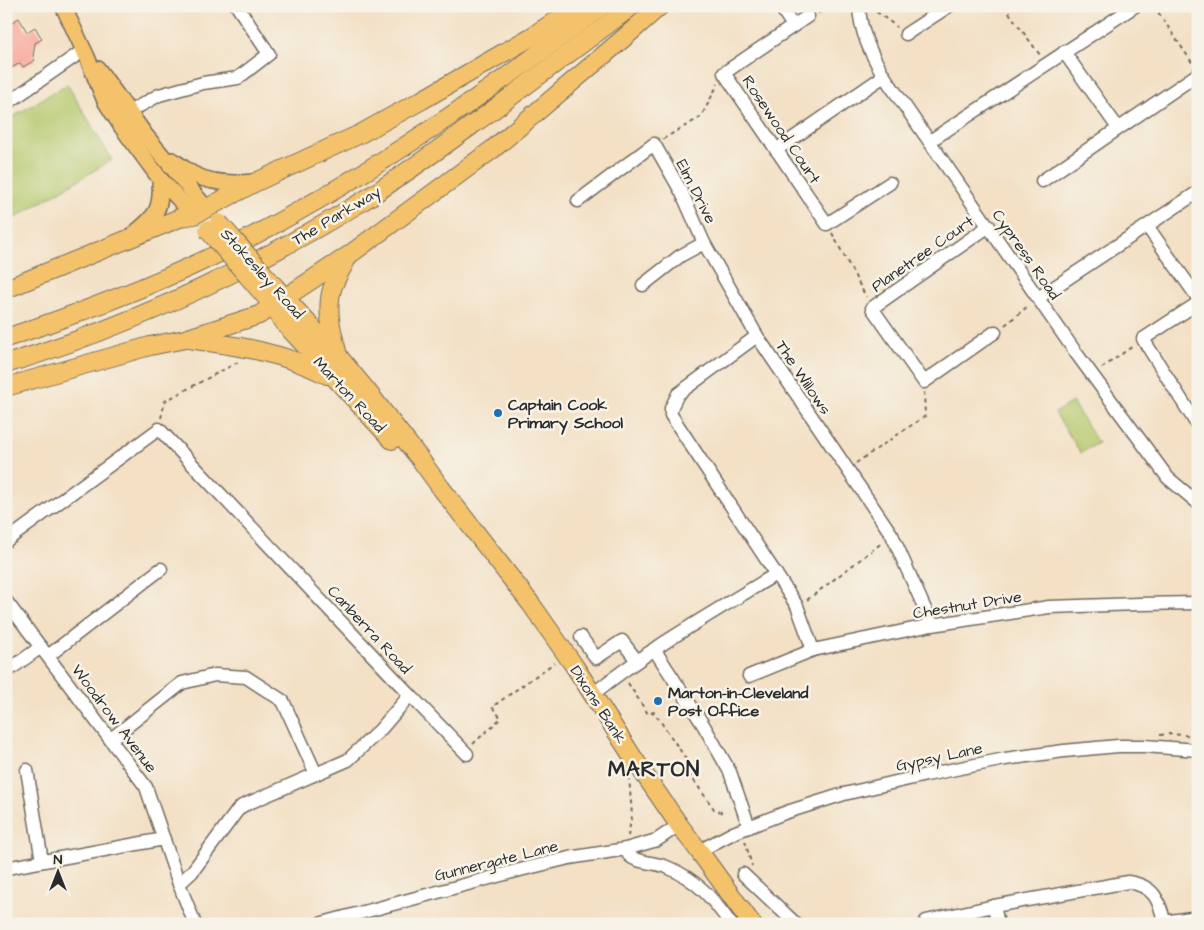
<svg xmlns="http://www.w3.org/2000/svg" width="1204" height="930" font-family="'Architects Daughter',sans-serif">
<rect width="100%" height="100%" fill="#f7f3e8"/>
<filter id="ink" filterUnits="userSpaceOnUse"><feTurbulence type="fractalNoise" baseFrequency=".02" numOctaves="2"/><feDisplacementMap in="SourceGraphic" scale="10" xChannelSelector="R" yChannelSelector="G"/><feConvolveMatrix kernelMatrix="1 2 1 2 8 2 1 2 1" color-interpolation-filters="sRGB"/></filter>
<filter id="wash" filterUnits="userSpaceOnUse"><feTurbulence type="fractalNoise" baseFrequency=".0096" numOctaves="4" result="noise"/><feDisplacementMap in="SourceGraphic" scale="20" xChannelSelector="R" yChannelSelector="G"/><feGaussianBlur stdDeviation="1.12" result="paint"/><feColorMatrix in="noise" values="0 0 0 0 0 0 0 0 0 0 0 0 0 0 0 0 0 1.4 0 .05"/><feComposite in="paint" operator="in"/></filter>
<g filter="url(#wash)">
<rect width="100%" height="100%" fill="#f3e0c5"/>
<g fill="#b4c86c" stroke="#707a4c">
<polygon points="67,84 112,160 6,223 6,121"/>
<polygon points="1072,402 1098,443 1081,453 1055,413"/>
</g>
<g id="blocks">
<polygon fill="#f8a293" points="19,18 27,32 35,27 42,39 35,43 33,57 35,60 23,67 20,63 6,71 6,26"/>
</g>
</g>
<g filter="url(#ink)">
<use href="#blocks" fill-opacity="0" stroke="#716a61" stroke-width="1"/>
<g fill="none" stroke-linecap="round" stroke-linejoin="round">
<defs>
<g id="minor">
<polyline points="780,6 793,26"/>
<path d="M859,6C860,32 871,54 884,76L1076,353L1168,478L1198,503"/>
<polyline points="808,16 724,73 827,224 890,183"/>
<polyline points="906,34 949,6"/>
<polyline points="1064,52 1118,128"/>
<polyline points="6,104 84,50"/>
<polyline points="129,112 159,95 203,83 238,78 269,54 237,6"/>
<polyline points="930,141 1135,6"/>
<polyline points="776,150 884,76"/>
<polyline points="1042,181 1198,74"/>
<polyline points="578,201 654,144 682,193 704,243 757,336"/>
<polyline points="989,226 872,308 924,382 995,332"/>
<polyline points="1147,226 1198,298"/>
<polyline points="643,285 680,256 704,243"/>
<polyline points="1038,298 1198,192"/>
<polyline points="1198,303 1143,339 1198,426"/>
<polyline points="6,541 159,429 410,695 380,730 348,760 242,806 237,811 192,872 179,884"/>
<polyline points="6,601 146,787 179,884 195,924"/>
<polyline points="581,637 596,658 622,641 637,661"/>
<polyline points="654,649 704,726 730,772 749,827"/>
<polyline points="813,650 797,606 671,415 671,408 678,394 757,336 892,535 932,625"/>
<polyline points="48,656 161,569"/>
<polyline points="6,672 41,647"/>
<polyline points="749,676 813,650 932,625 1049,607 1139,604 1198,603"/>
<path d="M593,694C650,648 714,612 776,574"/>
<polyline points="410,695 467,754"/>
<polyline points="111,739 182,683 215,675 246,677 283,701 316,774"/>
<polyline points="27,770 42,861"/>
<path d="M626,849C627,852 628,855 630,856C635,862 658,863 667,867C699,881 711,897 731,924"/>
<polyline points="699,851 733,833 787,812 844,794 926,775 1005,759 1064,751 1118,746 1144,746 1198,750"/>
<polyline points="6,868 164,839"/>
<polyline points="743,874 796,924"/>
<polyline points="926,921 994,906"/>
<polyline points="1164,922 1198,917"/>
<polyline points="319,924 516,871 569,858 626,849 657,840 679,825"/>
<path d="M998,924L994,906L1128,882C1155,886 1159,900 1165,924"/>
</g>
<g id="major">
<polyline points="63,6 87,57 105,101 121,126 160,179 194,215"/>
<polyline points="98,69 146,136 206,208"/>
<path d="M172,160C180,165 187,171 195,175C213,184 234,184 253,182"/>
<path d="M135,233C157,215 162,209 160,179"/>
</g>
<g id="highway">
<polyline points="276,288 338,356 367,391 420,459 441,488 531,604 575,667 634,759 679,825 699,851 752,924"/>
<polyline points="6,289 182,217 194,215 256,182 360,134 422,100 531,37 578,6"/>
<polyline points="266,297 286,325 392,440"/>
<path d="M6,338C90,310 173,278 251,237C375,172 490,91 602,6"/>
<path d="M189,339C238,346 283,352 327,375"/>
<path d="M338,355C332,332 325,309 333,286C337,276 343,267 347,258"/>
<path d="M6,364C131,326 251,269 363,201C407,173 450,141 493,110C539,75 586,41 632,6"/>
<polyline points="6,387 150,346 185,339 259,315 349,255 493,149 625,37 660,6"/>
</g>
</defs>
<use href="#minor" stroke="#716a61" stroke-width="15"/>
<use href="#major" stroke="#716a61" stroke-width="18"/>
<use href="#highway" stroke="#716a61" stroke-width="20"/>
<g stroke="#716a61" stroke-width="2" stroke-dasharray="4 4" stroke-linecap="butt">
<polyline points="1004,6 1040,55"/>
<polyline points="1154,6 1193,64"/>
<polyline points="870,7 897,27"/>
<polyline points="818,13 837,6"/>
<polyline points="663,139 701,117 718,84"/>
<polyline points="832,233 866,297"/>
<polyline points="1005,325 1028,306"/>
<polyline points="1102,368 1133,346"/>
<polyline points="161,418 165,401 238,362"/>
<polyline points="856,463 925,416 924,392"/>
<polyline points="807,600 883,542"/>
<polyline points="628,683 648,714 654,712 695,772 690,775 714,809 725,814"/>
<polyline points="1160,735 1170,734 1198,736"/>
<polyline points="473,744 501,718 492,707 554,663"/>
<polyline points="628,836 632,816 629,776"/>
<polyline points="745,841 752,866"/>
</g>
<use href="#minor" stroke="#fff" stroke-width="12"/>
<use href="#major" stroke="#f4c26a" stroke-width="15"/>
<use href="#highway" stroke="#f4c26a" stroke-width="18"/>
<defs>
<g id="highway-bridge">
<polyline points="219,223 276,288"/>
<polyline points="208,230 265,296"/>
</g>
</defs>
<use href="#highway-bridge" stroke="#716a61" stroke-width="20" stroke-linecap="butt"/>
<use href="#highway-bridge" stroke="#f4c26a" stroke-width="18"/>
</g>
</g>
<g fill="#1f6fb2" stroke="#f7f3e8" stroke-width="2">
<circle cx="498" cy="413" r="5"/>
<circle cx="658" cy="701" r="5"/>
</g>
<g text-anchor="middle" stroke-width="5" stroke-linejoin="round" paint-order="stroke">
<g font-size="16" fill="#2b2b2b" stroke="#f7f3e8">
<text transform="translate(782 129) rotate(56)" y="6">Rosewood Court</text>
<text transform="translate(697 191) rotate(63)" y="6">Elm Drive</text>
<text transform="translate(336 215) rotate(-31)" y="6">The Parkway</text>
<text transform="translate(922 253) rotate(-35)" y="6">Planetree Court</text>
<text transform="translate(1027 254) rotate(55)" y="6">Cypress Road</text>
<text transform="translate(263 273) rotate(48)" y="6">Stokesley Road</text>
<text transform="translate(804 377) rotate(56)" y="6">The Willows</text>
<text transform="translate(350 394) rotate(47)" y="6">Marton Road</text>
<text transform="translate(967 604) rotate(-9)" y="6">Chestnut Drive</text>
<text transform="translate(370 629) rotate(47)" y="6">Canberra Road</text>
<text transform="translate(599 704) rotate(57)" y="6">Dixons Bank</text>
<text transform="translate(115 718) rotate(53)" y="6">Woodrow Avenue</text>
<text transform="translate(939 756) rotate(-12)" y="6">Gypsy Lane</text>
<text transform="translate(496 860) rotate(-14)" y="6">Gunnergate Lane</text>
</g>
<g font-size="16" font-weight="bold" fill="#2b2b2b" stroke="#f7f3e8" text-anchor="start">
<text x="508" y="410">Captain Cook<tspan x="508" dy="18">Primary School</tspan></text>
<text x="668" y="698">Marton-in-Cleveland<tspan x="668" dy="18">Post Office</tspan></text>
</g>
<g font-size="21" font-weight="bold" letter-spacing="1" fill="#2b2b2b" stroke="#f7f3e8">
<text x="654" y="776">MARTON</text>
</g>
</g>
<rect width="1204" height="930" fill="none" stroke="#f7f3e8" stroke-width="25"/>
<g transform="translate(58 872)" stroke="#f7f3e8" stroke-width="4" paint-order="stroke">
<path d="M0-4L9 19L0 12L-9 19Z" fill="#2b2b2b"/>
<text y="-8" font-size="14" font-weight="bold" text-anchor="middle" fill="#2b2b2b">N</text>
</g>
</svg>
